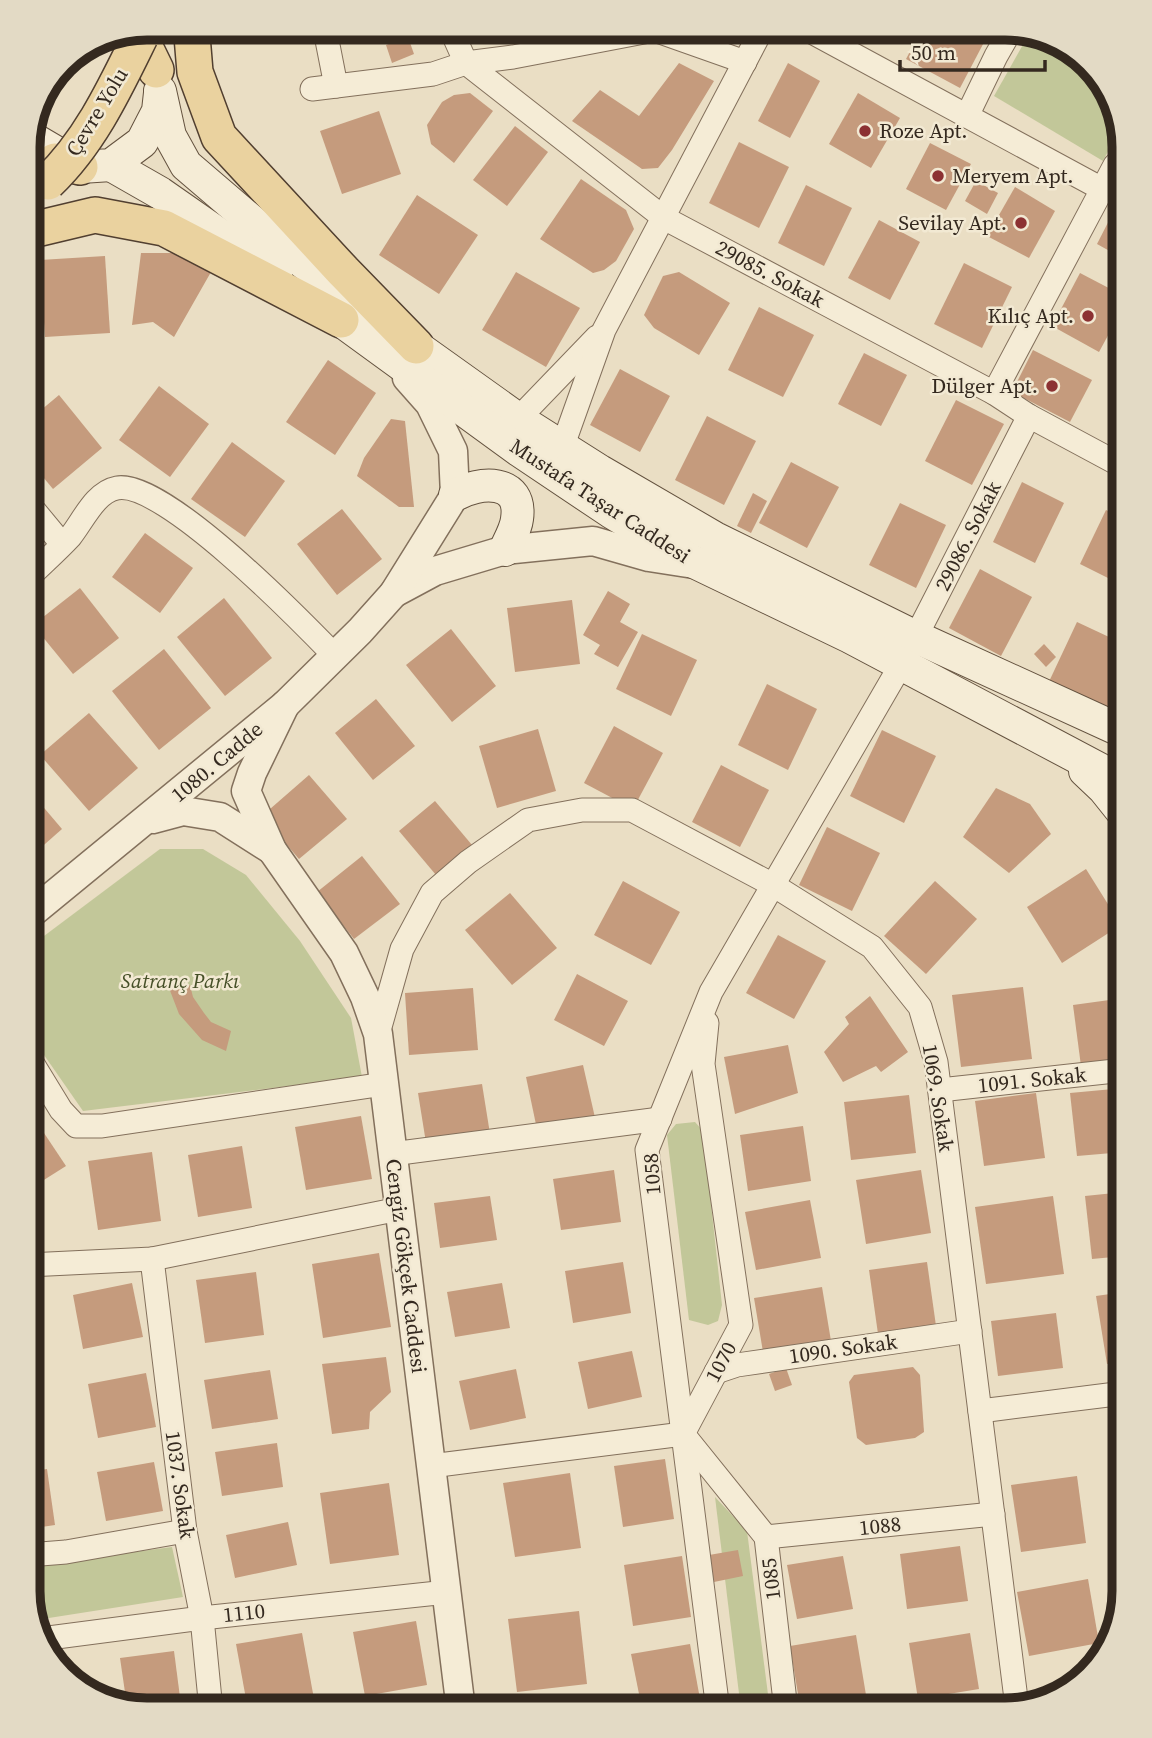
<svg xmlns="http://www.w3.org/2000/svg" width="1152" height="1738" font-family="'Source Serif 4',serif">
<rect width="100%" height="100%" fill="#eadec4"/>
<g fill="#c2c799">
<polygon points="1029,34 1071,48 1108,88 1119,130 1103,161 994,96"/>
<polygon points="160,849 203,849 246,875 300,941 351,1018 362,1077 83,1111 28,1032 28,948"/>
<polygon points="695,1122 703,1131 722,1305 718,1321 708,1325 689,1320 667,1135 676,1124"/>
<polygon points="715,1497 747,1531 770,1710 741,1710"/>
<polygon points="172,1547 183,1597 36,1620 28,1591 28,1566"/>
</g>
<g fill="#c59b7d">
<polygon points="922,29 991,29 960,88 906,59"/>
<polygon points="408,37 414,54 392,63 386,45"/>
<polygon points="679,63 714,81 672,150 658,168 642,169 572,121 600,90 639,116"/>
<polygon points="788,63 820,81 790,138 758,121"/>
<polygon points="470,93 493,111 454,163 431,144 427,125 442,102 454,95"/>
<polygon points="858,93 900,118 871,168 829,144"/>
<polygon points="379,111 401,174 342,194 320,131"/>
<polygon points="515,126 548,152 507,206 473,180"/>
<polygon points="739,142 789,167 759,228 709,203"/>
<polygon points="930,143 971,164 946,210 906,189"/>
<polygon points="581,179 626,210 634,229 616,261 604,270 593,273 540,239"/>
<polygon points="976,181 998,193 987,214 965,201"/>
<polygon points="806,185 852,208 824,266 778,243"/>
<polygon points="1015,187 1055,211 1029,258 987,236"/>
<polygon points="417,195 478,235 439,294 379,255"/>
<polygon points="1120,199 1124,201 1124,259 1097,244"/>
<polygon points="879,220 920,242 890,300 848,278"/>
<polygon points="141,253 181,253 211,272 174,337 153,322 132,325"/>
<polygon points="105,256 110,333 45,337 40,260"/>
<polygon points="964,263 1012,287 982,348 934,324"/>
<polygon points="516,272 580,308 546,367 482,330"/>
<polygon points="679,272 730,303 699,355 654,328 644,315 663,276"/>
<polygon points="1080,273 1124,296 1124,306 1099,352 1052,326"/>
<polygon points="759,307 814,335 783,397 728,370"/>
<polygon points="1033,350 1092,380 1070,422 1012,392"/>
<polygon points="864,353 907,375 881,426 838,404"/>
<polygon points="328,360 376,393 335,455 286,422"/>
<polygon points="620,369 670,396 640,452 590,425"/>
<polygon points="159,386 209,424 170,477 119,440"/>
<polygon points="59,395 102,448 53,489 28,459 28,421"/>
<polygon points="956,400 1004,424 972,485 925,461"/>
<polygon points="707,416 756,441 724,505 675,480"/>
<polygon points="391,419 405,421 414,507 399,507 357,476 364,458"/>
<polygon points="1124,419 1124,458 1109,450"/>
<polygon points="232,442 285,481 245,537 191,499"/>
<polygon points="791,462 839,487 807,548 759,523"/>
<polygon points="1022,482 1064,503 1035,563 993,542"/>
<polygon points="753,493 767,501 751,533 737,526"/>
<polygon points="900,503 946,525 916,588 869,565"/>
<polygon points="342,509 382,559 337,595 297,544"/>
<polygon points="1106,510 1124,519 1124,586 1080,564"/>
<polygon points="145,533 193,568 160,613 112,577"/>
<polygon points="980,569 1032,597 1001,656 949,628"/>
<polygon points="80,588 119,638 73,674 33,625"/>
<polygon points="608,591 630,604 620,622 638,632 618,667 594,654 600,645 583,635"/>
<polygon points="224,598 272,658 225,696 177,637"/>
<polygon points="572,600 580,664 515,672 507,608"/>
<polygon points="1077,622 1124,644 1124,672 1103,716 1046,688"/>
<polygon points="451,629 496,686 452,722 406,665"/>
<polygon points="642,634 697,660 671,716 616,689"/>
<polygon points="1044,644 1056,657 1046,667 1034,654"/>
<polygon points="164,649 211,708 159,750 112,691"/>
<polygon points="767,684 817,709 788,770 738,745"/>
<polygon points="376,699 415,746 373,780 335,733"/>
<polygon points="89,713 138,768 89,811 40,755"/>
<polygon points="614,726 663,753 633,809 584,783"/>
<polygon points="538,729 556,791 497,808 479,746"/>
<polygon points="882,730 936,756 904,823 850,796"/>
<polygon points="721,765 769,790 740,847 692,822"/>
<polygon points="309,775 347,819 299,859 262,816"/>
<polygon points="996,788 1030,804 1051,834 1009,873 963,837"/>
<polygon points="28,789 62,829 28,859"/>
<polygon points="435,801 472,845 436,875 399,831"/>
<polygon points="827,827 880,853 852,911 799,885"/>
<polygon points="362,856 400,904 354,939 317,892"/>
<polygon points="1086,869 1121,925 1062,963 1027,907"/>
<polygon points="623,881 680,912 651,965 594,935"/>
<polygon points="935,881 977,919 926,974 884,936"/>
<polygon points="510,893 557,948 512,985 465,930"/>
<polygon points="778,935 826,961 794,1019 746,993"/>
<polygon points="577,974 628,1001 604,1046 554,1020"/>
<polygon points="190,985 193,997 204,1013 211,1022 231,1031 226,1051 202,1040 179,1014 169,988"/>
<polygon points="1023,987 1032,1059 961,1067 952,995"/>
<polygon points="473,988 478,1050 409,1055 405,993"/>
<polygon points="870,996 908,1052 881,1072 876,1066 843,1082 824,1052 849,1024 845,1017"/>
<polygon points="1124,998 1124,1060 1081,1066 1073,1005"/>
<polygon points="788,1045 798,1093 735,1114 724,1057"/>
<polygon points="583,1065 596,1122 538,1134 526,1077"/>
<polygon points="482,1084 491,1140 427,1149 418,1093"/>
<polygon points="1124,1088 1124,1152 1077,1156 1070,1093"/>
<polygon points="1036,1093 1045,1158 984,1166 975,1101"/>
<polygon points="909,1095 916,1153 851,1160 844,1102"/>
<polygon points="28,1109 66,1166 28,1190"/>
<polygon points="361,1116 372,1179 306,1190 295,1127"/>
<polygon points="803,1126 811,1181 748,1191 740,1135"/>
<polygon points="242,1146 252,1208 198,1217 188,1155"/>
<polygon points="152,1152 161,1221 98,1230 88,1161"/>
<polygon points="614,1170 621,1222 561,1230 553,1179"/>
<polygon points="921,1170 931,1233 866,1244 856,1180"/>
<polygon points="1124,1192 1124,1256 1092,1259 1085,1196"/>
<polygon points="490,1196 497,1240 440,1248 434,1203"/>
<polygon points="1053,1196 1064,1274 986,1284 975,1207"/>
<polygon points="810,1200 821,1258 756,1270 745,1212"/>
<polygon points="379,1253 391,1327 323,1338 312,1264"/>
<polygon points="623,1262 631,1313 573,1323 565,1271"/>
<polygon points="927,1262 936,1326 878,1334 869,1270"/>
<polygon points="256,1272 264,1335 205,1343 196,1280"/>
<polygon points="132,1283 143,1337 83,1349 73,1295"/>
<polygon points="502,1283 510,1328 455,1337 447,1292"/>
<polygon points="822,1287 831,1341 763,1352 754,1298"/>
<polygon points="1124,1292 1124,1362 1107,1364 1096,1296"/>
<polygon points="1056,1313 1063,1368 998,1376 991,1321"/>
<polygon points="28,1328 35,1358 28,1359"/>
<polygon points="632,1351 642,1397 588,1409 578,1362"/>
<polygon points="386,1357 391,1392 370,1412 369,1429 332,1434 322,1364"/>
<polygon points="913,1367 920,1375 924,1432 915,1438 866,1445 857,1438 849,1382 854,1375"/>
<polygon points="786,1368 792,1385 775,1391 769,1374"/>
<polygon points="516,1369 526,1418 470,1430 459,1381"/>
<polygon points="270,1370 278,1419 212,1429 204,1380"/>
<polygon points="146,1373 156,1427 98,1438 88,1384"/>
<polygon points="28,1387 32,1387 43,1448 28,1451"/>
<polygon points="1124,1419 1124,1453 1122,1453 1118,1420"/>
<polygon points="277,1443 283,1487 222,1496 215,1452"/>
<polygon points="665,1459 674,1519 623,1527 614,1466"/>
<polygon points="154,1462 163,1511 106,1521 97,1472"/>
<polygon points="47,1469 55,1525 28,1529 28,1472"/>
<polygon points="570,1473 581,1548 515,1557 503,1483"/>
<polygon points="1077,1476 1086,1543 1021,1552 1011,1485"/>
<polygon points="389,1483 399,1555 330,1564 320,1493"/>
<polygon points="288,1522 297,1565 235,1578 226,1535"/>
<polygon points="960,1546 968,1601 907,1609 900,1554"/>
<polygon points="738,1550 743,1576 714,1582 709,1555"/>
<polygon points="682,1556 691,1617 633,1626 624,1565"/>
<polygon points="843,1556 853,1609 797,1619 787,1565"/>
<polygon points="1088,1579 1099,1643 1029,1656 1017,1592"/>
<polygon points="579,1611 587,1684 517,1692 508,1619"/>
<polygon points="416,1621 427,1685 365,1696 353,1632"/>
<polygon points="302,1633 314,1699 248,1710 236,1644"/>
<polygon points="970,1633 979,1689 918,1699 909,1643"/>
<polygon points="856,1635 866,1695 800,1706 790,1646"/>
<polygon points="690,1644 700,1699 642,1709 631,1654"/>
<polygon points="174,1651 181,1705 142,1710 127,1706 120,1658"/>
<polygon points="1071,1687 1064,1694 1035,1702 1034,1693"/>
</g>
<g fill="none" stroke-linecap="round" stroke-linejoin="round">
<defs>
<g id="minor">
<polyline points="808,30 1102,189"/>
<polyline points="660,32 745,62"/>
<polyline points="453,34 466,63 664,218 994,393 1029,416 1124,467"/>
<polyline points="326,35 336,86"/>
<polyline points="312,89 433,74 466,63 513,57 644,32"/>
<polyline points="967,116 996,56 1012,28"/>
<polyline points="994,393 1115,165 1124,157"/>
<polyline points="518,419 597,337"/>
<polyline points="563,445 604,330 761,31"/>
<polyline points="28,503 62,544"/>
<path d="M28,578C42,564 57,551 70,537C83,521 95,492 117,488C163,479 300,620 334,655"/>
<polyline points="378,1034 402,949 432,893 468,862 528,820 582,810 632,810 773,885 872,947 920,1007 936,1062 1017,1707"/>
<polyline points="28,1056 61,1110 76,1126 102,1126 384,1084"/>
<polyline points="940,1090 1124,1070"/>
<polyline points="392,1154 660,1119"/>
<polyline points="152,1259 185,1531 202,1618 211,1710"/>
<polyline points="28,1265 152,1259 399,1209"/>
<polyline points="716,1372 737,1365 970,1331"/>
<polyline points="980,1411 1124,1393"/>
<polyline points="683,1434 766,1537 786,1710"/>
<polyline points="431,1466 683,1434 741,1325 703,1064 707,1023"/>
<polyline points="766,1537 993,1514"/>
<polyline points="28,1555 66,1552 185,1531"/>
<polyline points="41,1639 202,1618 447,1592"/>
<polyline points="718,1710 647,1150 711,992 906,656 1029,416"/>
</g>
<g id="tertiary">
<polyline points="394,593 435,571 505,550 593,541 649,557 694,564"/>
<polyline points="285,705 252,773 246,791 272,850 344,953 365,997 378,1034 461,1710"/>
<polyline points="153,819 183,811 220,817 272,850"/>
<polyline points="28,916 285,705 360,631 394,593 455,495 453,451 430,404 407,378"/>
</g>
<g id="secondary">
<polyline points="160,91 170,136 186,165 276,242 378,319 518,419 600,471 715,538 916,637 1124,732"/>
<polyline points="30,137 81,167 111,165 142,142 158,111 160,93"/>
<polyline points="111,165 160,193 276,274"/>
<polyline points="321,306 520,451 611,512 694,562 850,637 1124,782"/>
<path d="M455,495C479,481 523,478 517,519C516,529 509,541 505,550"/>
<polyline points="1085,771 1104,789 1124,814"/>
</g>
<g id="primary">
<polyline points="192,36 195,72 219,137 343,271 416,346"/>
<polyline points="140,37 156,70"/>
<polyline points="28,175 55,161 80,167"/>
<polyline points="28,231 95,215 164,228 341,320"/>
</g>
</defs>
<use href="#minor" stroke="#83705c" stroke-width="25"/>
<use href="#tertiary" stroke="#83705c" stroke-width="31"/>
<use href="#secondary" stroke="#64523f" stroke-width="34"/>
<use href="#primary" stroke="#513f30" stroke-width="38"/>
<use href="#minor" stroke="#f5ecd6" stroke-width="23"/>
<use href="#tertiary" stroke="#f5ecd6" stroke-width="28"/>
<use href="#secondary" stroke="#f5ecd6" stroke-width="32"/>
<use href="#primary" stroke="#ead29f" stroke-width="35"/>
<defs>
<path id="primary-bridge" d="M48,182C90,142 115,88 140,37"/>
</defs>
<use href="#primary-bridge" stroke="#513f30" stroke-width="38" stroke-linecap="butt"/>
<use href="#primary-bridge" stroke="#ead29f" stroke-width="35"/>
</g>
<g fill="#8c3132" stroke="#f2e9d3" stroke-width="2.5">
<circle cx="865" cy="131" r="7"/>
<circle cx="938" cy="176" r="7"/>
<circle cx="1021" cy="223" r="7"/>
<circle cx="1088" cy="316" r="7"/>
<circle cx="1052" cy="386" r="7"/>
</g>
<g text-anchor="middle" stroke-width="5" stroke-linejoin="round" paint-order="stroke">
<g font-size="21" fill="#34291f" stroke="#f2e9d3">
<text transform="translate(97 112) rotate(-59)" y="7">Çevre Yolu</text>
<text transform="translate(770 274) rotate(28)" y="7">29085. Sokak</text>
<text transform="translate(600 501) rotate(33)" y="7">Mustafa Taşar Caddesi</text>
<text transform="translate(968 536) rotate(-63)" y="7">29086. Sokak</text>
<text transform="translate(217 762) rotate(-40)" y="7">1080. Cadde</text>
<text transform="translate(1032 1080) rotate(-6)" y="7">1091. Sokak</text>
<text transform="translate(938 1098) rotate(81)" y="7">1069. Sokak</text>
<text transform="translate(652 1174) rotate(-94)" y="7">1058</text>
<text transform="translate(406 1266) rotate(83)" y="7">Cengiz Gökçek Caddesi</text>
<text transform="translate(843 1349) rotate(-8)" y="7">1090. Sokak</text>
<text transform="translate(721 1362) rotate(-62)" y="7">1070</text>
<text transform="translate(180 1485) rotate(82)" y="7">1037. Sokak</text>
<text transform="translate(880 1526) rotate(-6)" y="7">1088</text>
<text transform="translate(771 1579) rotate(-97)" y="7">1085</text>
<text transform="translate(244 1613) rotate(-6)" y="7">1110</text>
</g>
<g font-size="21" fill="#34291f" stroke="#f2e9d3" text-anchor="end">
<text x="879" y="138" text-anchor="start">Roze Apt.</text>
<text x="952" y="183" text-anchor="start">Meryem Apt.</text>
<text x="1007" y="230">Sevilay Apt.</text>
<text x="1074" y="323">Kılıç Apt.</text>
<text x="1038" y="393">Dülger Apt.</text>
</g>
<g font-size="21" font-style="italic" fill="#454f27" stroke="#f2e9d3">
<text x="180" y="988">Satranç Parkı</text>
</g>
</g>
<path d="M0 0H1152V1738H0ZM147 40H1005A107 107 0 0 1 1112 147V1591A107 107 0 0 1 1005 1698H147A107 107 0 0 1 40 1591V147A107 107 0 0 1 147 40Z" fill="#e3dac5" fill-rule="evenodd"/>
<path fill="none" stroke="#34291f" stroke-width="9" d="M147 40H1005A107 107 0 0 1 1112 147V1591A107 107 0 0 1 1005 1698H147A107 107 0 0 1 40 1591V147A107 107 0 0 1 147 40Z"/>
<path d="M900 60v10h145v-10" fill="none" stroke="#34291f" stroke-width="3.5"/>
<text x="911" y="60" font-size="21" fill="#34291f" stroke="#f2e9d3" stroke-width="5" paint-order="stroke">50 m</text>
</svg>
